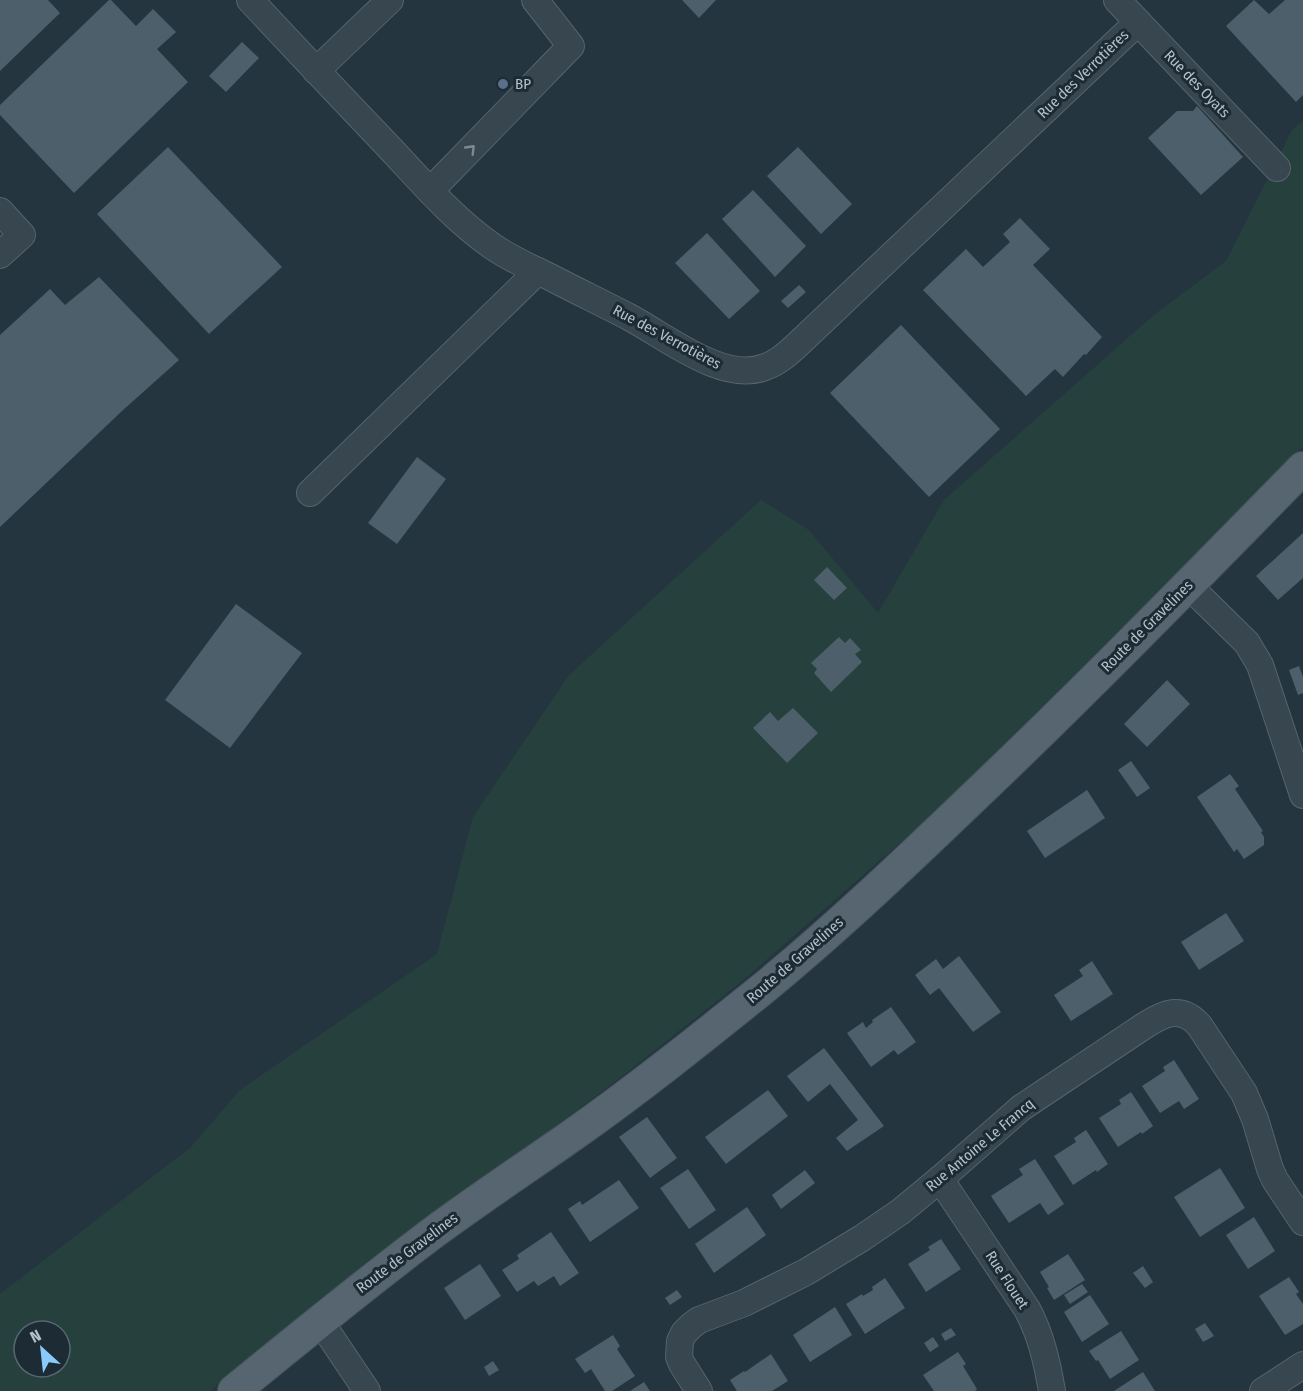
<svg xmlns="http://www.w3.org/2000/svg" width="1303" height="1391" font-family="'Fira Sans Condensed',sans-serif">
<rect width="100%" height="100%" fill="#24353f"/>
<path fill="#26403e" fill-rule="evenodd" d="M1303,121V447L1199,553L967,784L747,977L620,1078L344,1283L210,1391H0V1294L191,1147L240,1090L437,954L473,817L569,675L761,500L809,530L878,613L944,500L1155,314L1226,261L1292,130ZM24,1331H60V1367H24Z"/>
<g fill="#4c5f6a">
<polygon points="0,0 48,0 60,13 0,71"/>
<polygon points="109,0 111,0 136,26 153,9 176,32 157,49 188,82 74,193 0,115 0,105"/>
<polygon points="682,0 716,0 699,18"/>
<polygon points="1254,0 1269,14 1285,0 1303,0 1303,95 1296,102 1226,26"/>
<polygon points="242,42 259,58 226,92 209,76"/>
<polygon points="1197,106 1243,157 1201,195 1148,138 1177,111 1193,111"/>
<polygon points="168,147 282,267 209,334 97,214"/>
<polygon points="798,147 852,204 821,234 767,176"/>
<polygon points="753,190 806,246 775,277 722,219"/>
<polygon points="1020,218 1050,249 1033,265 1102,337 1086,355 1084,354 1063,377 1055,369 1026,396 923,290 966,249 983,267 1010,242 1003,234"/>
<polygon points="707,233 760,291 729,319 675,263"/>
<polygon points="99,277 179,360 122,411 0,527 0,335 50,289 65,305"/>
<polygon points="799,285 806,292 788,308 781,301"/>
<polygon points="901,325 1000,429 929,497 830,393"/>
<polygon points="417,457 446,479 397,544 368,523"/>
<polygon points="1303,533 1303,578 1278,600 1256,576"/>
<polygon points="827,567 847,588 834,600 814,580"/>
<polygon points="236,604 302,653 230,748 165,700"/>
<polygon points="839,637 845,643 850,638 861,650 855,654 862,662 831,692 814,673 817,669 811,663"/>
<polygon points="1299,666 1303,677 1303,693 1298,695 1289,670"/>
<polygon points="1167,680 1190,704 1147,747 1124,724"/>
<polygon points="793,708 818,733 787,763 753,728 770,712 778,721"/>
<polygon points="1131,761 1150,788 1137,797 1118,770"/>
<polygon points="1230,774 1239,786 1235,789 1263,831 1261,832 1264,837 1264,845 1244,859 1237,849 1234,852 1197,797"/>
<polygon points="1087,790 1105,818 1045,858 1027,831"/>
<polygon points="1226,913 1244,941 1199,970 1181,942"/>
<polygon points="959,956 1001,1012 973,1032 939,988 930,995 915,975 936,959 943,969"/>
<polygon points="1092,961 1113,994 1071,1021 1054,995 1083,976 1079,970"/>
<polygon points="891,1007 916,1042 898,1055 894,1050 871,1067 847,1033 863,1022 866,1028 873,1022 872,1020"/>
<polygon points="824,1048 884,1126 847,1151 836,1138 858,1120 830,1084 808,1102 787,1076"/>
<polygon points="1174,1060 1199,1099 1184,1109 1179,1101 1160,1113 1142,1086 1165,1071 1163,1067"/>
<polygon points="768,1090 788,1116 726,1164 705,1137"/>
<polygon points="1131,1092 1153,1126 1142,1134 1141,1132 1118,1147 1099,1118 1121,1104 1119,1100"/>
<polygon points="647,1117 677,1158 650,1178 619,1137"/>
<polygon points="1086,1130 1108,1164 1097,1172 1096,1170 1073,1185 1054,1156 1076,1142 1074,1138"/>
<polygon points="1035,1159 1064,1204 1048,1215 1040,1203 1009,1223 991,1196 1023,1175 1019,1169"/>
<polygon points="1220,1168 1245,1208 1200,1237 1174,1197"/>
<polygon points="688,1169 716,1210 689,1229 660,1188"/>
<polygon points="805,1170 815,1183 781,1209 772,1195"/>
<polygon points="619,1180 639,1208 590,1242 568,1209 580,1201 582,1205"/>
<polygon points="747,1207 766,1235 714,1273 695,1244"/>
<polygon points="1254,1217 1275,1251 1248,1269 1226,1235"/>
<polygon points="551,1232 579,1273 560,1286 554,1276 538,1286 534,1281 517,1292 502,1270 519,1259 517,1255"/>
<polygon points="941,1239 961,1269 926,1292 908,1264 930,1250 928,1247"/>
<polygon points="1068,1254 1085,1280 1054,1300 1047,1288 1049,1287 1040,1272"/>
<polygon points="480,1264 501,1296 465,1320 444,1288"/>
<polygon points="1143,1266 1153,1282 1145,1288 1133,1273"/>
<polygon points="1289,1277 1299,1292 1296,1294 1303,1304 1303,1324 1285,1335 1259,1296"/>
<polygon points="885,1278 905,1308 865,1334 846,1304 862,1294 863,1296 873,1290 872,1287"/>
<polygon points="1082,1284 1088,1292 1070,1304 1064,1295"/>
<polygon points="677,1290 682,1297 670,1305 665,1298"/>
<polygon points="1090,1295 1109,1324 1082,1342 1064,1312"/>
<polygon points="835,1307 852,1335 810,1362 793,1335"/>
<polygon points="1205,1323 1214,1336 1203,1342 1195,1329"/>
<polygon points="951,1328 956,1335 945,1341 941,1334"/>
<polygon points="1121,1331 1139,1360 1110,1379 1098,1360 1096,1361 1089,1351"/>
<polygon points="613,1335 620,1346 617,1349 635,1376 612,1391 605,1391 591,1369 585,1373 575,1359"/>
<polygon points="933,1337 939,1346 930,1352 924,1343"/>
<polygon points="958,1352 966,1364 963,1366 977,1389 975,1391 934,1391 923,1375"/>
<polygon points="771,1354 788,1381 772,1391 737,1391 730,1380 744,1371 745,1372"/>
<polygon points="493,1361 499,1370 489,1376 484,1367"/>
<polygon points="1143,1372 1155,1391 1114,1391"/>
<polygon points="644,1382 650,1391 630,1391"/>
</g>
<g fill="none" stroke-linecap="round" stroke-linejoin="round">
<defs>
<g id="minor">
<path d="M250,0C295,48 341,97 387,145C420,180 452,218 492,246C509,258 529,267 548,276C575,290 602,303 629,317C665,336 724,384 765,367C777,363 786,355 795,347L1138,22"/>
<polyline points="1117,0 1277,168"/>
<polyline points="316,71 390,0"/>
<polyline points="430,191 571,46 535,0"/>
<polyline points="0,211 22,235 0,255"/>
<polyline points="310,493 538,271"/>
<polyline points="1188,585 1247,643 1260,665 1303,795"/>
<path d="M940,1179L1027,1309C1041,1335 1047,1362 1052,1391"/>
<polyline points="320,1321 367,1391"/>
<path d="M699,1391L682,1364L679,1357L680,1341L684,1333L691,1326L699,1320L744,1303L806,1272L862,1238L900,1212L940,1179L1021,1108L1144,1026C1164,1013 1181,1005 1199,1025L1244,1093L1255,1119L1270,1169L1275,1180L1303,1222"/>
<polyline points="1263,1391 1303,1365"/>
</g>
<path id="major" d="M234,1391C300,1337 366,1283 434,1232C480,1198 527,1167 574,1134C638,1089 699,1040 760,991C837,928 909,859 981,790C1091,685 1197,576 1303,468"/>
</defs>
<use href="#minor" stroke="#56646d" stroke-width="28"/>
<use href="#major" stroke="#44525b" stroke-width="34"/>
<use href="#minor" stroke="#38464f" stroke-width="26"/>
<use href="#major" stroke="#56656f" stroke-width="32"/>
</g>
<defs><path id="oneway-chevron" d="M-2-3.5L2.5 0L-2 3.5" fill="none" stroke-width="1.6" stroke-linecap="round" stroke-linejoin="round" transform="scale(1.5)"/></defs>
<use stroke="#7c8a93" href="#oneway-chevron" transform="translate(471 149) rotate(-46)"/>
<circle fill="#5c6f8a" stroke="#1d2b34" stroke-width="2" cx="503" cy="84" r="6"/>
<g text-anchor="middle" stroke-width="6" stroke-linejoin="round" paint-order="stroke">
<g font-size="15" fill="#b4c1ca" stroke="#1d2b34">
<text transform="translate(1083 74) rotate(-44)" y="5">Rue des Verrotières</text>
<text transform="translate(1197 84) rotate(46)" y="5">Rue des Oyats</text>
<text transform="translate(667 337) rotate(28)" y="5">Rue des Verrotières</text>
<text transform="translate(1147 626) rotate(-45)" y="5">Route de Gravelines</text>
<text transform="translate(795 960) rotate(-41)" y="5">Route de Gravelines</text>
<text transform="translate(980 1145) rotate(-40)" y="5">Rue Antoine Le Francq</text>
<text transform="translate(407 1253) rotate(-37)" y="5">Route de Gravelines</text>
<text transform="translate(1007 1280) rotate(57)" y="5">Rue Flouet</text>
</g>
<g font-size="15" fill="#b4c1ca" stroke="#1d2b34" text-anchor="start">
<text x="515" y="89">BP</text>
</g>
</g>
<g transform="translate(42 1349) rotate(333)"><circle r="28" fill="#1d2b34" stroke="#596770" stroke-width="1.5"/>
<path d="M0-4.5L10 22L0 15L-10 22Z" fill="#88cbfa"/>
<text y="-9" font-size="16" font-weight="bold" text-anchor="middle" fill="#b4c1ca">N</text>
</g>
</svg>
